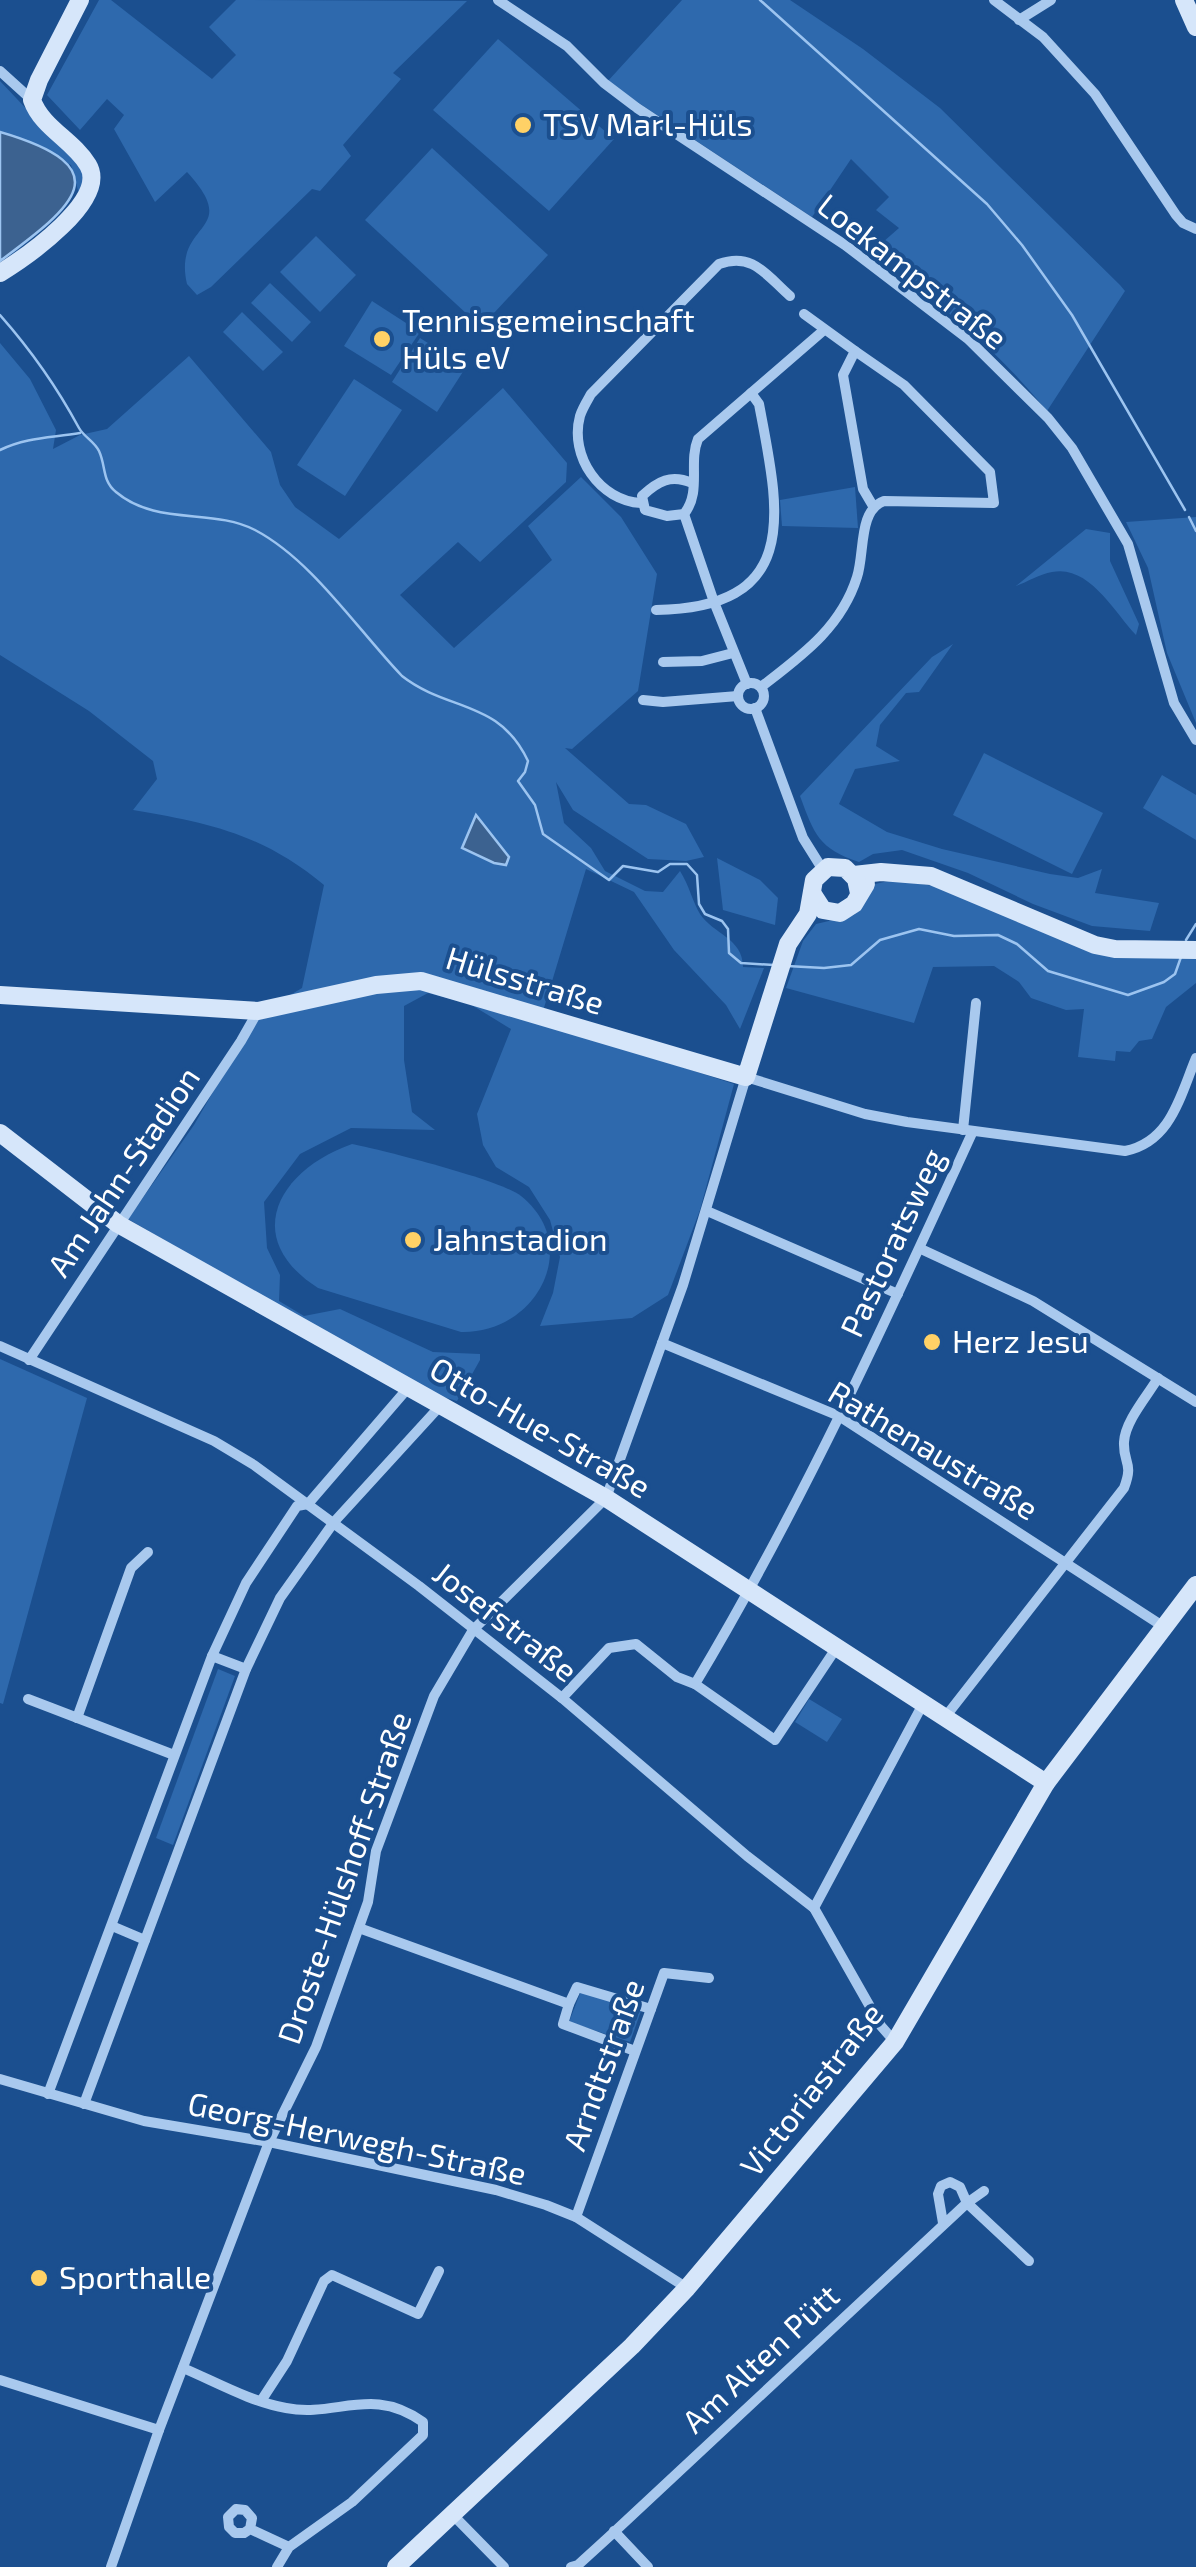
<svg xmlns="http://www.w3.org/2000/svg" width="1196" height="2567" font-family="'Exo 2',sans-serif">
<rect width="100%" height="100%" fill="#1b4f8f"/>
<g fill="#2e69ad">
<path d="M99,0H111L212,79L236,55L209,27L236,0L467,1L393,73L401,79L343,145L351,156L320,191L312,189L211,287L197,295L187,284C172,220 244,234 187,172L155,202L114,129L124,115L107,99L80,130L47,95Z"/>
<path d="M682,0H790L863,49L940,108L1120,285L1125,291L1047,411C997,350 935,296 867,256L899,228L876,210L889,197L851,159L812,217L607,82Z"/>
<polygon points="498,39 614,139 549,211 433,110"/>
<polygon points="0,81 85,171 79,194 71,165 18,137 0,132"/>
<polygon points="432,148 548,255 481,327 365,220"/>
<polygon points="316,236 356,275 320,312 280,272"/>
<polygon points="270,283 311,322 292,342 251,303"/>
<polygon points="372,301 420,332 391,375 344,346"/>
<polygon points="242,312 283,352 263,371 223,332"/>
<polygon points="420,338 466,367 437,412 392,382"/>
<path d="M0,343L30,379L56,430L53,449L80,435L107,429L189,356L271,452L280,485L295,507L339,539L503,388L567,463L566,482L480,562L458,542L400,595L454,648L552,560L528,526L581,477L621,517L657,574L638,691L572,749L565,748L629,804L646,805L686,824L704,857L686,861L648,859L573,810L556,782L564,823L591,848L605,871L645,891L663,892L680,871C689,885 693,903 700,914C713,934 743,938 743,967L764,968L740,1029L726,1005L674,950L634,892L586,869L540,1021L734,1084L700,1210L668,1295L632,1318L540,1326L553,1293L560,1257L550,1220L529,1187L496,1167L483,1145L477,1114L511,1029L470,1004L428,993L404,1006V1060L412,1112L435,1130L351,1128L300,1154L264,1202L267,1248L280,1275L279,1301L304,1316L340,1309L433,1352L480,1354V1360L457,1401L426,1392L128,1219L194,1125L258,1014L302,988L324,885C262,834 210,823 133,810L157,779L153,761L89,711L0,655Z"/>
<polygon points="354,379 402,410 345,496 297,465"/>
<polygon points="855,487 858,528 782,526 780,500"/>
<polygon points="1196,517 1196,723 1167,653 1148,568 1126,522"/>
<path d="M1086,529L1110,533V561L1139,624L1136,635C1115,613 1089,564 1052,572C1040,574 1027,582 1016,586Z"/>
<path d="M953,644L919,692L906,693L880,725L876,746L900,761L855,769L839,804L887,832L942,849L1050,874L1078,878L1102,869L1095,893L1159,903L1150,931L1092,926L1033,904L968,873L902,850L873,854L859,862C819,849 814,834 800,796L932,657Z"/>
<polygon points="984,753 1103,813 1072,874 953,815"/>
<polygon points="1162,775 1196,795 1196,840 1143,808"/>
<polygon points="717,858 760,880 778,898 775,925 723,910"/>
<polygon points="893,880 941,887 1032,926 1196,958 1196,983 1166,1007 1152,1039 1139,1041 1130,1052 1116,1051 1115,1061 1078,1057 1084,1009 1066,1010 1031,998 1019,982 994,966 933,967 914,1023 786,988 803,941 816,924 854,915 875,884"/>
<path d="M352,1144C382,1150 501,1180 521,1196C584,1247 535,1334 461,1332L318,1288C240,1238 278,1170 352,1144Z"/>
<polygon points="0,1359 87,1398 3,1704 0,1703"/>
<polygon points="218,1669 235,1676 173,1845 156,1838"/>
<polygon points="809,1699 842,1719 827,1742 795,1722"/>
<polygon points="581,1991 641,2011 630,2042 569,2022"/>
</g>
<g fill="#3c6290" stroke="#9cc4f0" stroke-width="2.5">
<path d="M0,132C123,168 74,206 0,261Z"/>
<polygon points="476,815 509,857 506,865 494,863 462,848"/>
</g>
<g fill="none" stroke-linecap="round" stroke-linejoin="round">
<g stroke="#9cc4f0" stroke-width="2.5">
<polyline points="760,0 987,204 1022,245 1072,315 1185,510"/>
<path d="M0,315C31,350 57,387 79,428C84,437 94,441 99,451C106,466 102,481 116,492C156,526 213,508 255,530C312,560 357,629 402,676C448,712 499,699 528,761L525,772L518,781L535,805L543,834L609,880L623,866L658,872L670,864H687L697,875L699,904L705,914L722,921L728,929L729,953L741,963L774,965"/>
<path d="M0,450C27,437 51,438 80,433"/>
<polyline points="1189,517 1196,531"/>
<polyline points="1186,940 1196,924"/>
<polyline points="787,966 824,968 851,965 880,940 919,929 954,936 998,935 1017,944 1048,971 1128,995 1164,982 1175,974 1181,957"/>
</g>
<g stroke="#a9c9ee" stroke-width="10">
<polyline points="498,0 567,46 604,83 637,108 845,245 968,339 1048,418 1072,448 1128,544 1174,703 1196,740"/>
<polyline points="994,0 1043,37 1095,94 1176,215 1183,223 1196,229"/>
<polyline points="1019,20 1051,0"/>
<polyline points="0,71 32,100"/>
<polyline points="804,314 855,351 843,375 863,489 873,506"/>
<path d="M692,483C671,474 658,481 642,496L645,510L667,516L684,514C702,492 688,463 698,439L824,330"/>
<path d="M641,503C600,501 569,456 580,416C582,409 587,401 591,394L719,264C753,252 766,275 790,296"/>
<polyline points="684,514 714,602 747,684"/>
<path d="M656,610C804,608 779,510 759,404L751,393"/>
<polyline points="663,662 702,661 733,653"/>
<circle cx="751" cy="696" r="13"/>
<path d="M761,687C801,656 841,628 857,577C865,553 858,510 884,501L994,503L990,472L904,385L855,351"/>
<polyline points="643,700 663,702 738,696"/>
<polyline points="755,708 803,838 823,870"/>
<polyline points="963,1130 976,1003"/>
<polyline points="707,1211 898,1294"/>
<polyline points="921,1249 1033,1301 1196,1402"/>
<polyline points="662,1343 839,1416 1164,1627"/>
<polyline points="0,1346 214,1441 254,1465 419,1586 562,1698 747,1856 814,1908 881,2026 895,2042"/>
<polyline points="29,1360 241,1041 258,1011"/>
<path d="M837,1647L775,1740L695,1684C801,1507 887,1319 973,1131"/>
<polyline points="212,1656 246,1669"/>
<polyline points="562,1698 609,1648 636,1644 677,1677 695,1684"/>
<polyline points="28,1699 174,1755"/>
<path d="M946,1716L1124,1488C1134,1462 1123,1464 1124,1442C1125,1421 1148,1395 1158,1378"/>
<polyline points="77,1718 131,1568 148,1552"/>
<polyline points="814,1908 924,1702"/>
<polyline points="112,1926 145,1940"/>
<polyline points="359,1928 569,2004 563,2024 635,2051"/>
<polyline points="569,2004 577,1987 651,2009"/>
<polyline points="0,2079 144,2121 269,2142 496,2190 546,2205 576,2217 687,2288"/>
<polyline points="48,2094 212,1656 246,1583 297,1506 308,1504 408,1388"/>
<polyline points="84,2104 246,1669 280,1598 334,1522 441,1405"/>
<polyline points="984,2191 967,2203 1029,2261"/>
<polyline points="576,2217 664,1973 709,1978"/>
<path d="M183,2368C216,2382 251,2402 286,2408C337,2418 371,2385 423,2422V2435L352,2502L289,2547L277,2567"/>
<polyline points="0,2380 159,2430"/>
<polyline points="261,2401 287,2361 324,2281 332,2275 418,2314 439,2271"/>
<polyline points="453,2515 504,2567"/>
<polyline points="250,2529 244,2533 235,2533 229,2527 228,2517 236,2509 245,2510 252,2518 250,2529 289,2547"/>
<polyline points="614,2531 648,2567"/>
<path d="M111,2567L159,2430L269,2142L316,2047L368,1902L376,1851L434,1696L473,1630L606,1498L683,1285L746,1077L865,1114L907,1122L1125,1151C1171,1142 1180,1096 1196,1058"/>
<polyline points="571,2567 578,2565 612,2534 967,2203 960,2187 950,2182 941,2186 938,2194 943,2223"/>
</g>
<g stroke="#d6e6fa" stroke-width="18">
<polyline points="1184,0 1196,27"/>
<path d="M0,273C26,257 109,200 88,165C73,140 42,128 32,100L39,80L80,0"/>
<polyline points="854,875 881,872 931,876 1095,945 1115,949 1196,950"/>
<polyline points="812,893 823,910 840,913 854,904 866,884"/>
<polyline points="0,995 258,1011 376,985 421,981 746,1077 788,944 808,914 814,880 828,867 845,868 856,879 859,893"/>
<polyline points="0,1133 118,1224 606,1498 1046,1783"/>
<polyline points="396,2567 632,2346 687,2288 895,2042 1046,1783 1196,1585"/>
</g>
</g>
<g fill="#ffd166" stroke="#1b4f8f" stroke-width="4">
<circle cx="523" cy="125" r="10"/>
<circle cx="382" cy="339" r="10"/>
<circle cx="413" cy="1240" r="10"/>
<circle cx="932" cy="1342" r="10"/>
<circle cx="39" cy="2278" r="10"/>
</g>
<g text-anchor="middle" stroke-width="8" stroke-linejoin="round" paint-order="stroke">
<g font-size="32" fill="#fff" stroke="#1b4f8f" text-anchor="start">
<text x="543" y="136">TSV Marl-Hüls</text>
<text x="402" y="332">Tennisgemeinschaft<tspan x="402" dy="37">Hüls eV</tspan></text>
<text x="433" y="1251">Jahnstadion</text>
<text x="952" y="1353">Herz Jesu</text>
<text x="59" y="2289">Sporthalle</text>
</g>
<g font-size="32" fill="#fff" stroke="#1b4f8f">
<text transform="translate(912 272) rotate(38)" y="11">Loekampstraße</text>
<text transform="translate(525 981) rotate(17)" y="11">Hülsstraße</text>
<text transform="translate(124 1172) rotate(-56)" y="11">Am Jahn-Stadion</text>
<text transform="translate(893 1243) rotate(-65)" y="11">Pastoratsweg</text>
<text transform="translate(540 1428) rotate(30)" y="11">Otto-Hue-Straße</text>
<text transform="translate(933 1451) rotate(31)" y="11">Rathenaustraße</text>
<text transform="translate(505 1622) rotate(38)" y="11">Josefstraße</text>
<text transform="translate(345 1878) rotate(-71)" y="11">Droste-Hülshoff-Straße</text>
<text transform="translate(604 2065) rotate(-70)" y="11">Arndtstraße</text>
<text transform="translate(812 2090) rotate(-52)" y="11">Victoriastraße</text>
<text transform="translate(357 2139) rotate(12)" y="11">Georg-Herwegh-Straße</text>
<text transform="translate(761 2359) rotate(-43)" y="11">Am Alten Pütt</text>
</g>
</g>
</svg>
